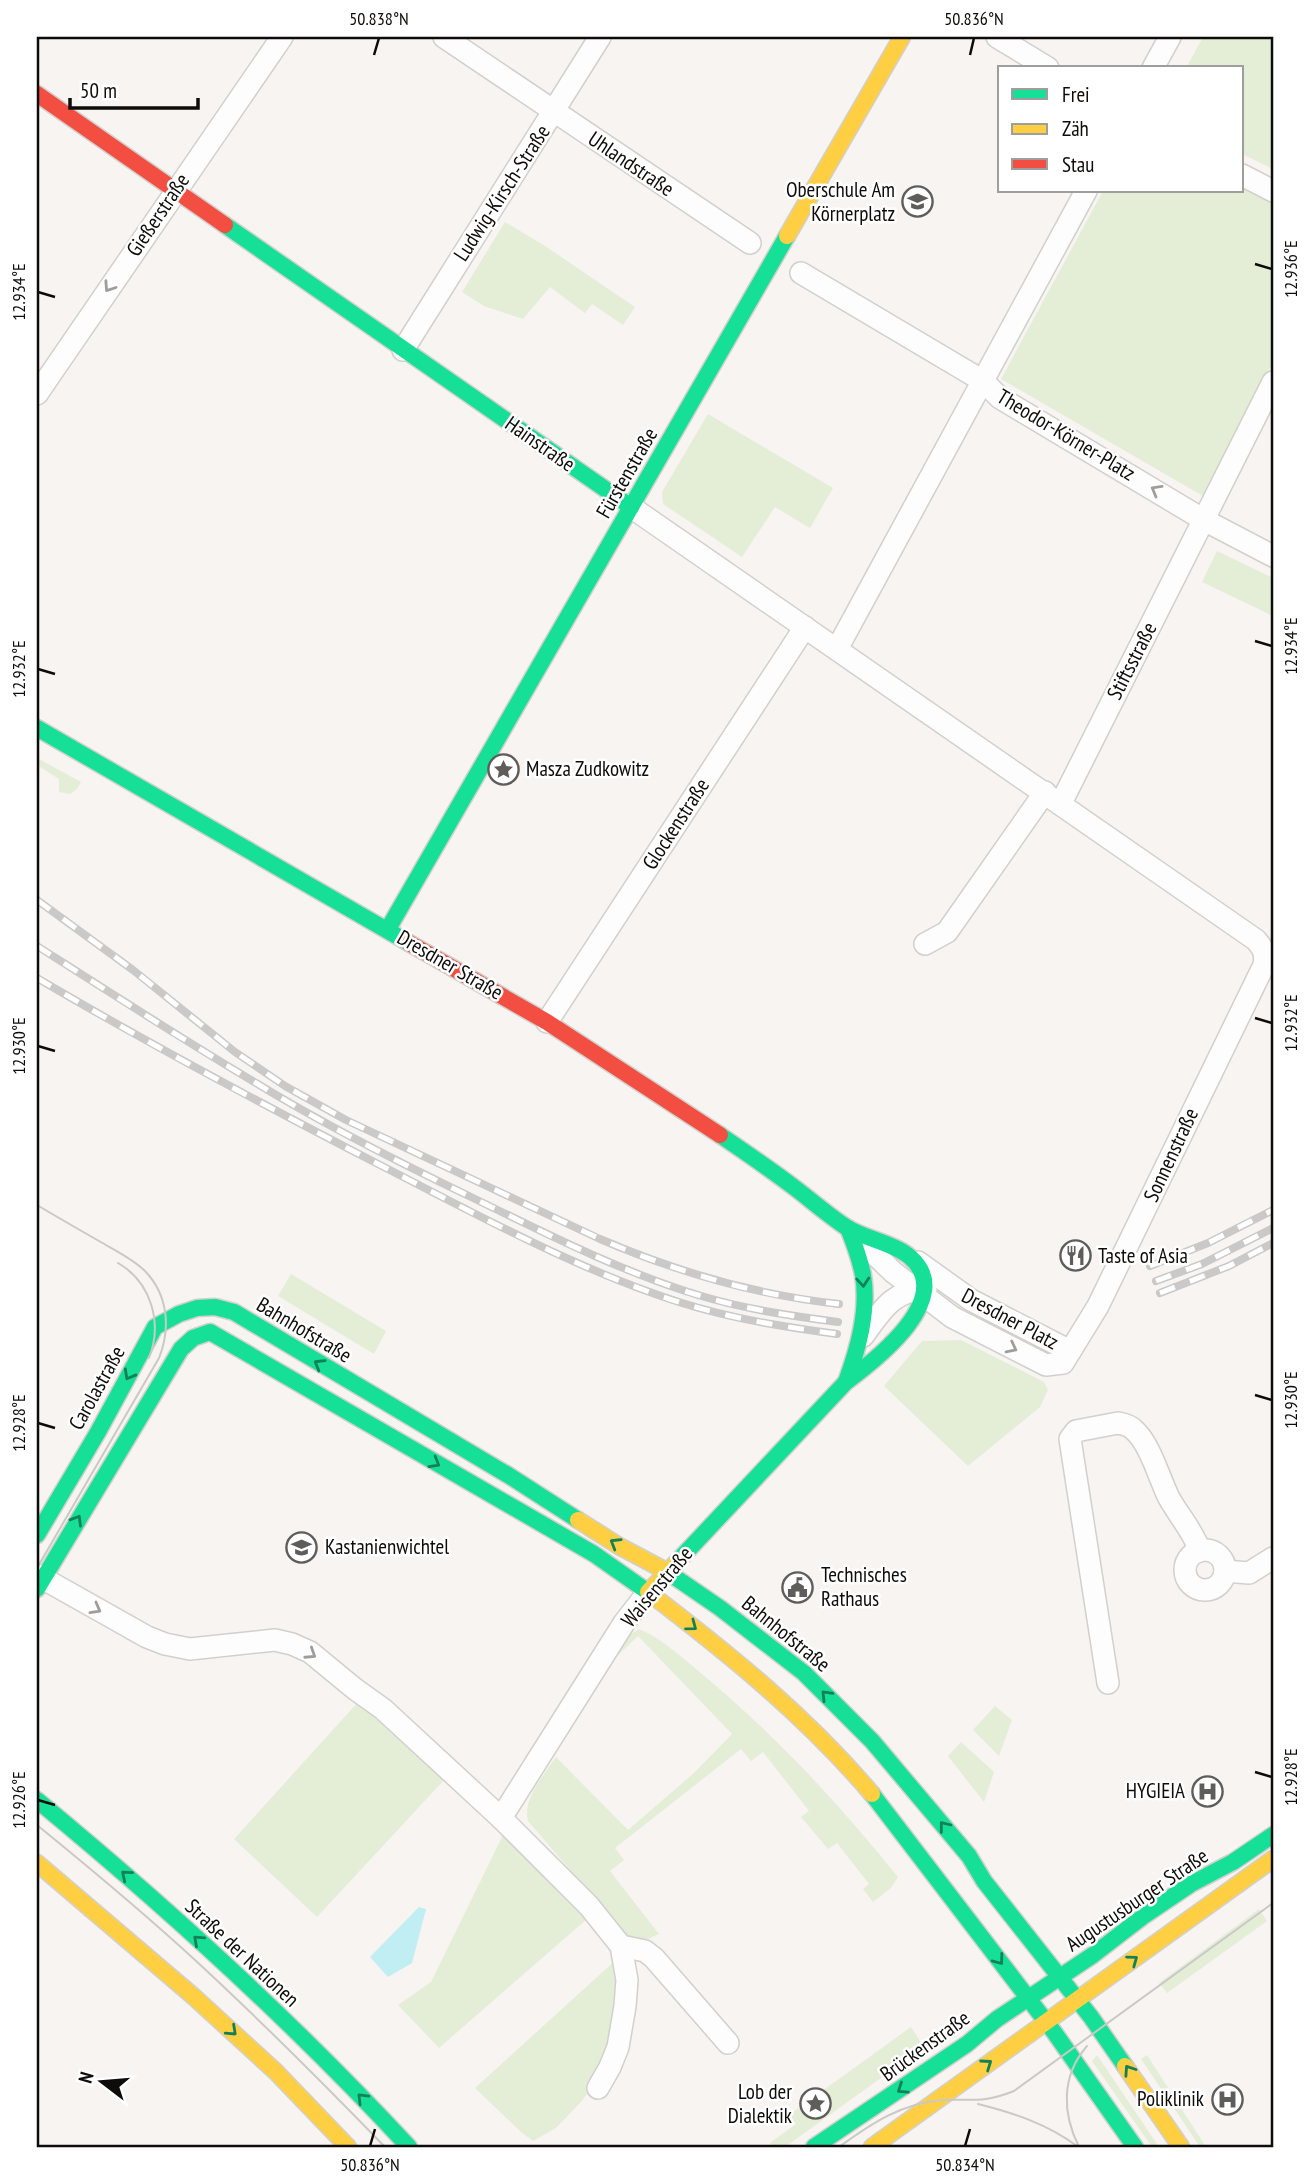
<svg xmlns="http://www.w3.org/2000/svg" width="1310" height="2184" font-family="'PT Sans Narrow',sans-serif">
<rect width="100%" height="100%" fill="#f7f4f1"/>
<g fill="#e4eed7">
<polygon points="1203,37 1273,37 1273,169 1242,154 1242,68 1186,68"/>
<polygon points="1242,188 1273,204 1273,362 1203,496 1001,379 1103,191 1242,191"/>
<polygon points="505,222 545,246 635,307 623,325 592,304 585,313 550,287 523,319 484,306 462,292"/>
<polygon points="708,414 833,488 810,528 775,507 742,557 663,504 662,492"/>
<polygon points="1217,551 1273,578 1273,616 1202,582"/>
<polygon points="39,759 81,782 77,789 70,794 59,792 59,779 37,765"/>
<polygon points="291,1274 386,1331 374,1354 278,1296"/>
<polygon points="961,1340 1044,1382 1048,1390 1040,1407 968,1466 884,1386 922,1341"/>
<path d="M639,1629C665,1640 686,1661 708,1679C780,1740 839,1804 898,1877L891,1888L873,1902L863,1889L869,1884L837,1843L828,1849L801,1817L809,1811L763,1752L751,1761L741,1749L615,1848L624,1860L610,1871L659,1934C643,1942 640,1942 624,1933L528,1821C522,1799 544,1775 556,1757L628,1830L694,1773L732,1734L638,1636L612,1661L626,1637Z"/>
<polygon points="359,1701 444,1780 317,1917 234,1839"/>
<polygon points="995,1706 1012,1720 999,1756 973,1730"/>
<polygon points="961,1742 994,1772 984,1802 948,1756"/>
<polygon points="503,1835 587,1919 439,2048 398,2005 431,1982"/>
<polygon points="1259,1909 1267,1921 1167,1993 1159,1983"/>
<polygon points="618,1958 621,1983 602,2074 581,2102 556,2128 533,2141 521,2132 475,2088"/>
<polygon points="911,2027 924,2047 785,2147 773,2147 770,2143 796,2124 789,2115"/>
<polygon points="1097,2055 1159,2147 1152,2147 1092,2061"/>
<polygon points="1147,2055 1206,2147 1200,2147 1141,2059"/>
</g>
<polygon fill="#c0eef3" points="419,1907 426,1909 412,1963 388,1977 370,1957"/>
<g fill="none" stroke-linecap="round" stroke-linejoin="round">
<defs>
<g id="street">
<polyline points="444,37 750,243"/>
<polyline points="997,37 1048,68"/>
<polyline points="1153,68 1170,37"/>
<polyline points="1242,175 1273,191"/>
<polyline points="801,273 983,381 1000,398 1204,520 1273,556"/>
<polyline points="403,350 600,37"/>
<polyline points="37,394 282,37"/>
<path d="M631,507L1256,940C1263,948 1266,953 1264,965L1098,1306L1063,1363L1046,1365L952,1317L893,1272L859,1239"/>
<polyline points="837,649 1086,191"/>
<polyline points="1061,803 1273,382"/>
<polyline points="925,944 947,932 1045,792"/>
<polyline points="547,1022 805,627"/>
<polyline points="918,1262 971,1300 1070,1351"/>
<path d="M863,1336C880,1313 894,1288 926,1290"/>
<circle cx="1205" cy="1570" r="20"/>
<polyline points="1225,1571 1249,1573 1273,1558"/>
<polyline points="37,1575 147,1637 165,1644 190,1649 275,1640 292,1644 310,1652 355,1689 383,1709 501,1818 589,1906 621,1946 627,1980 625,2006 618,2047 610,2067 598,2088"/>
<path d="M1108,1683L1070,1439L1076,1431L1118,1423C1123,1424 1129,1425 1133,1429C1150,1443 1159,1478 1169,1498C1179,1516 1193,1531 1200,1551"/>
<polyline points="501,1818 624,1623 648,1592"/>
<polyline points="621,1946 645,1951 654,1958 728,2043"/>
</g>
<g id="fast">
<polyline points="225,225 631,507"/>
<polyline points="37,728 409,943"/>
<polyline points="388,929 787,236"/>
<path d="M846,1382C858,1349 869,1311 863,1275C860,1259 854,1243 848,1228"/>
<polyline points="37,1535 98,1432 155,1327 179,1314 197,1308 215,1307 234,1312 508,1475 578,1520"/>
<path d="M676,1563L846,1382C877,1359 957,1297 910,1257C894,1243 865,1239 846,1227C828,1215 812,1201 795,1188C770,1169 745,1152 720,1135"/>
<polyline points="666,1571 720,1608 804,1673 872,1741 969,1856 984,1881 1091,2017 1125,2066"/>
<polyline points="37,1589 181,1349 193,1338 210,1332 594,1554 648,1592"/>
<polyline points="872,1794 1054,2032 1135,2147"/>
<path d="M37,1800C168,1908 294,2023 409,2147"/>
<polyline points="814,2147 967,2044 997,2019 1093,1955 1145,1915 1191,1884 1233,1862 1273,1835"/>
</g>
<g id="slow">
<polyline points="787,236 902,37"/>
<polyline points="578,1520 619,1546 666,1571"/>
<path d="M676,1563L648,1592C729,1654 806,1716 872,1794"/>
<polyline points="37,1863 193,1996 276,2072 348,2147"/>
<polyline points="1125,2066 1181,2147"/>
<polyline points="872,2147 1273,1859"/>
</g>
<g id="jam">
<polyline points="37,94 225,225"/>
<polyline points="409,943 547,1022 720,1135"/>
</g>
</defs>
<use href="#street" stroke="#d2d0cd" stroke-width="24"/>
<use href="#fast" stroke="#d2d0cd" stroke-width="19"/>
<use href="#slow" stroke="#d2d0cd" stroke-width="19"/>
<use href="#jam" stroke="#d2d0cd" stroke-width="19"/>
<use href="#street" stroke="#fefdfd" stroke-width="21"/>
<use href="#fast" stroke="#16e098" stroke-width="16"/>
<use href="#slow" stroke="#ffcf43" stroke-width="16"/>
<use href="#jam" stroke="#f24e42" stroke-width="16"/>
<g stroke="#cac9c8" stroke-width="2">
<path d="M37,1205C57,1217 78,1229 99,1241C114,1250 132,1258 145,1271C168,1295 171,1328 159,1358L37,1568"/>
<path d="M118,1263C151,1282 163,1323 149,1358"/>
<path d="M37,1825C91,1869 144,1913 195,1960C260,2020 323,2083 385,2147"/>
<path d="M978,2104C1014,2113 1047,2124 1077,2146"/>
<path d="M839,2147C872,2123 902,2103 943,2100C973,2099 984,2103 1014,2091L1273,1903"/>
<path d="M1079,2147C1062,2113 1061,2076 1087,2046"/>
</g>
<defs>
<g id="rail">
<path d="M37,900L133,970L235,1052L285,1086L346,1120L600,1239C677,1272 755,1295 839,1304"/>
<path d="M37,946C109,992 182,1039 256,1083C325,1125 398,1162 471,1197C545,1233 619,1271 698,1295C744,1309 791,1316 838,1322"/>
<path d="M37,978C149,1044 264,1105 380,1165C478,1215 577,1270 682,1303C733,1319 785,1327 837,1334"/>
<polyline points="1150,1266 1208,1243 1273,1210"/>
<polyline points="1156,1281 1202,1264 1273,1228"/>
<polyline points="1160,1293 1229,1266 1273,1243"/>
</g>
</defs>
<use href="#rail" stroke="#cac9c8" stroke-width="8"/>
<use href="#rail" stroke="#fff" stroke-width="5" stroke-dasharray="16" stroke-linecap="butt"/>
</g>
<defs><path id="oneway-chevron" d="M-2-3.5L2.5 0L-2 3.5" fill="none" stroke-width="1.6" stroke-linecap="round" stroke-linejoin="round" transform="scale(1.75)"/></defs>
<g stroke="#9e9d9c">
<use href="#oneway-chevron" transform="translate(109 287) rotate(124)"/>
<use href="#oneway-chevron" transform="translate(1156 490) rotate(-150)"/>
<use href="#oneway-chevron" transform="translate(1012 1348) rotate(27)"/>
<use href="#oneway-chevron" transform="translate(96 1609) rotate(29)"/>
<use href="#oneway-chevron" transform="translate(311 1654) rotate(33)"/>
</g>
<g stroke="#128158">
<use href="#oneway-chevron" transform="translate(863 1282) rotate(86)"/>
<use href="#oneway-chevron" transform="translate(319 1364) rotate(-149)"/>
<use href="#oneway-chevron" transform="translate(129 1375) rotate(119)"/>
<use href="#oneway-chevron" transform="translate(435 1463) rotate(30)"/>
<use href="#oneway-chevron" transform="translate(77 1520) rotate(-59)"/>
<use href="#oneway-chevron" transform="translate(615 1543) rotate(-149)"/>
<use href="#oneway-chevron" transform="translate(692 1626) rotate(37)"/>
<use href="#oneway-chevron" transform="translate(826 1695) rotate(-134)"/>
<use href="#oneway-chevron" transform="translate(944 1826) rotate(-128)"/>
<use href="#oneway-chevron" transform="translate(126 1875) rotate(-140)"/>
<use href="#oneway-chevron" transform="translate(198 1940) rotate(-138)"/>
<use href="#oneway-chevron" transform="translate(999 1960) rotate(53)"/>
<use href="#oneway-chevron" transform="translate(1133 1960) rotate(-36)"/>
<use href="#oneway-chevron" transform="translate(232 2031) rotate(43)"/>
<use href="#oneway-chevron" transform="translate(987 2064) rotate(-35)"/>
<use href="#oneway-chevron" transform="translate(1129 2070) rotate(-124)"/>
<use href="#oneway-chevron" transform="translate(902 2089) rotate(146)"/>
<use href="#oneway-chevron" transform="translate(362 2098) rotate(-135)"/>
</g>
<path fill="none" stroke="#0d0c0a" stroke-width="2.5" d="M374,55L379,38M970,55L974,38M1255,264L1272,269M38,292L55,297M1255,641L1272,646M38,669L55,674M1255,1018L1272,1023M38,1046L55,1051M1255,1395L1272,1400M38,1423L55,1428M1255,1772L1272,1777M38,1800L55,1805M370,2146L375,2129M965,2146L970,2129"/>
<defs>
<symbol id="school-ring" viewBox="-11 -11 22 22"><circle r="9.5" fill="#fff" stroke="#5f5d5b" stroke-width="1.5"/><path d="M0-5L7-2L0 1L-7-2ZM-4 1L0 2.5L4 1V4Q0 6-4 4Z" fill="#5f5d5b"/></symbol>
<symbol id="sight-ring" viewBox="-11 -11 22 22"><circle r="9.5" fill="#fff" stroke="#5f5d5b" stroke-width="1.5"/><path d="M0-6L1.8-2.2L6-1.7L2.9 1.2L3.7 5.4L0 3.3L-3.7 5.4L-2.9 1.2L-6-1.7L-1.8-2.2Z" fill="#5f5d5b"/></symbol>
<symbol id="restaurant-ring" viewBox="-11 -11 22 22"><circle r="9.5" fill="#fff" stroke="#5f5d5b" stroke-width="1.5"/><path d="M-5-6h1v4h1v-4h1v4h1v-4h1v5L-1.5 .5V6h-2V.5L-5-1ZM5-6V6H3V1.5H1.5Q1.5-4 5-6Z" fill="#5f5d5b"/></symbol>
<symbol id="civic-ring" viewBox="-11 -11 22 22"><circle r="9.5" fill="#fff" stroke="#5f5d5b" stroke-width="1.5"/><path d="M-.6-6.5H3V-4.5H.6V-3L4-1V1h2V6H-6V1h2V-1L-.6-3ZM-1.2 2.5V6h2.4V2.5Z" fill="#5f5d5b"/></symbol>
<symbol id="hospital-ring" viewBox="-11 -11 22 22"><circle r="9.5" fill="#fff" stroke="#5f5d5b" stroke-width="1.5"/><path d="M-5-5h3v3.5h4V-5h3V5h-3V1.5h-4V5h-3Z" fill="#5f5d5b"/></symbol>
</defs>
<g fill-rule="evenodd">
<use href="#school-ring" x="900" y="184" width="35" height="35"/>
<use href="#sight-ring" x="486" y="752" width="35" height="35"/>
<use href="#restaurant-ring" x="1058" y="1238" width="35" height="35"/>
<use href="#school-ring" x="284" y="1530" width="35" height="35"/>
<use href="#civic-ring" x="780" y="1570" width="35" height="35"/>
<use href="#hospital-ring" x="1190" y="1774" width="35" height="35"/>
<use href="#hospital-ring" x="1210" y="2082" width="35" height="35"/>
<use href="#sight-ring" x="798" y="2086" width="35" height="35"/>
</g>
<g text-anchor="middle" stroke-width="5" stroke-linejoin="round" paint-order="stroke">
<g font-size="21" fill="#0d0c0a" stroke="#fff">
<text transform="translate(631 164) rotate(34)" y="7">Uhlandstraße</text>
<text transform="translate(502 193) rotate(-57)" y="7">Ludwig-Kirsch-Straße</text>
<text transform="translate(158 215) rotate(-56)" y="7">Gießerstraße</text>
<text transform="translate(1066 435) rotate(31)" y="7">Theodor-Körner-Platz</text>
<text transform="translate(540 444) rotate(35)" y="7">Hainstraße</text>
<text transform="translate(627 473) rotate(-60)" y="7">Fürstenstraße</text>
<text transform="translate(1132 661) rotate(-63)" y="7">Stiftsstraße</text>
<text transform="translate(676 824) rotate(-57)" y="7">Glockenstraße</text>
<text transform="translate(450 965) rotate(30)" y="7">Dresdner Straße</text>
<text transform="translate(1171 1155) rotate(-65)" y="7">Sonnenstraße</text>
<text transform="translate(1010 1319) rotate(28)" y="7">Dresdner Platz</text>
<text transform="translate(304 1330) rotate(31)" y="7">Bahnhofstraße</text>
<text transform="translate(97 1388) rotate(-61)" y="7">Carolastraße</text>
<text transform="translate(657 1587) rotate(-50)" y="7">Waisenstraße</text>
<text transform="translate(786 1634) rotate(39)" y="7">Bahnhofstraße</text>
<text transform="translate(1137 1900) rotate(-34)" y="7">Augustusburger Straße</text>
<text transform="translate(242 1953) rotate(43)" y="7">Straße der Nationen</text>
<text transform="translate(925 2046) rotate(-36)" y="7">Brückenstraße</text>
</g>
<g font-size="21" fill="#0d0c0a" stroke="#fff" text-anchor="end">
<text x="895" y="197">Oberschule Am<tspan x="895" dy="24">Körnerplatz</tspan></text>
<text x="526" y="776" text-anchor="start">Masza Zudkowitz</text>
<text x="1098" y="1263" text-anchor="start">Taste of Asia</text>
<text x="325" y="1554" text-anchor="start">Kastanienwichtel</text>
<text x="821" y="1582" text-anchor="start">Technisches<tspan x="821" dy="24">Rathaus</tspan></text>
<text x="1185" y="1798">HYGIEIA</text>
<text x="792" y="2099">Lob der<tspan x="792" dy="24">Dialektik</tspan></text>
<text x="1204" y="2106">Poliklinik</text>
</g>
</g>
<rect width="1310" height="2184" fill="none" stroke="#ffffff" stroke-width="77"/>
<rect x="998" y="66" width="245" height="126" fill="#ffffff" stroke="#9e9e9d" stroke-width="2"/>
<rect x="1012" y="89" width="35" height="10" fill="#16e098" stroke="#9e9e9d" stroke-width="2"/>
<text x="1062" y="102" font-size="21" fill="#0d0c0a">Frei</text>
<rect x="1012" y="124" width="35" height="10" fill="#ffcf43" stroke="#9e9e9d" stroke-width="2"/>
<text x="1062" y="136" font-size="21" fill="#0d0c0a">Zäh</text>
<rect x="1012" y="159" width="35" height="10" fill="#f24e42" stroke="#9e9e9d" stroke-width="2"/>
<text x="1062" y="172" font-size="21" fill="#0d0c0a">Stau</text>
<g transform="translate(102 2082) rotate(286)" stroke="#ffffff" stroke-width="5" paint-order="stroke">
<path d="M0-5L12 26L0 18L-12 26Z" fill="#0d0c0a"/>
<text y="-10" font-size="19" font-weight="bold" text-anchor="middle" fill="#0d0c0a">N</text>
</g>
<path d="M70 98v10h128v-10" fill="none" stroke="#0d0c0a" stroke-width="3.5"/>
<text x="80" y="98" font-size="21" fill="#0d0c0a" stroke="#ffffff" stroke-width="5" paint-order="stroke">50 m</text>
<rect x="38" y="38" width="1234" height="2108" fill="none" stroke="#0d0c0a" stroke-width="2.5"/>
<g font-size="18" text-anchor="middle" fill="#0d0c0a">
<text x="379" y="25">50.838°N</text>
<text x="974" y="25">50.836°N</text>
<text transform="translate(1291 269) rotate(-90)" y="6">12.936°E</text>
<text transform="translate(19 292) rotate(-90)" y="6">12.934°E</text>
<text transform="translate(1291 646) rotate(-90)" y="6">12.934°E</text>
<text transform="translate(19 669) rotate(-90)" y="6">12.932°E</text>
<text transform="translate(1291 1023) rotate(-90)" y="6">12.932°E</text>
<text transform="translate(19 1046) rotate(-90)" y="6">12.930°E</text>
<text transform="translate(1291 1400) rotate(-90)" y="6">12.930°E</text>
<text transform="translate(19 1423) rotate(-90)" y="6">12.928°E</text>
<text transform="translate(1291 1777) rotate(-90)" y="6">12.928°E</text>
<text transform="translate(19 1800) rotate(-90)" y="6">12.926°E</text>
<text x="370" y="2171">50.836°N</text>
<text x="965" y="2171">50.834°N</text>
</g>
</svg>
